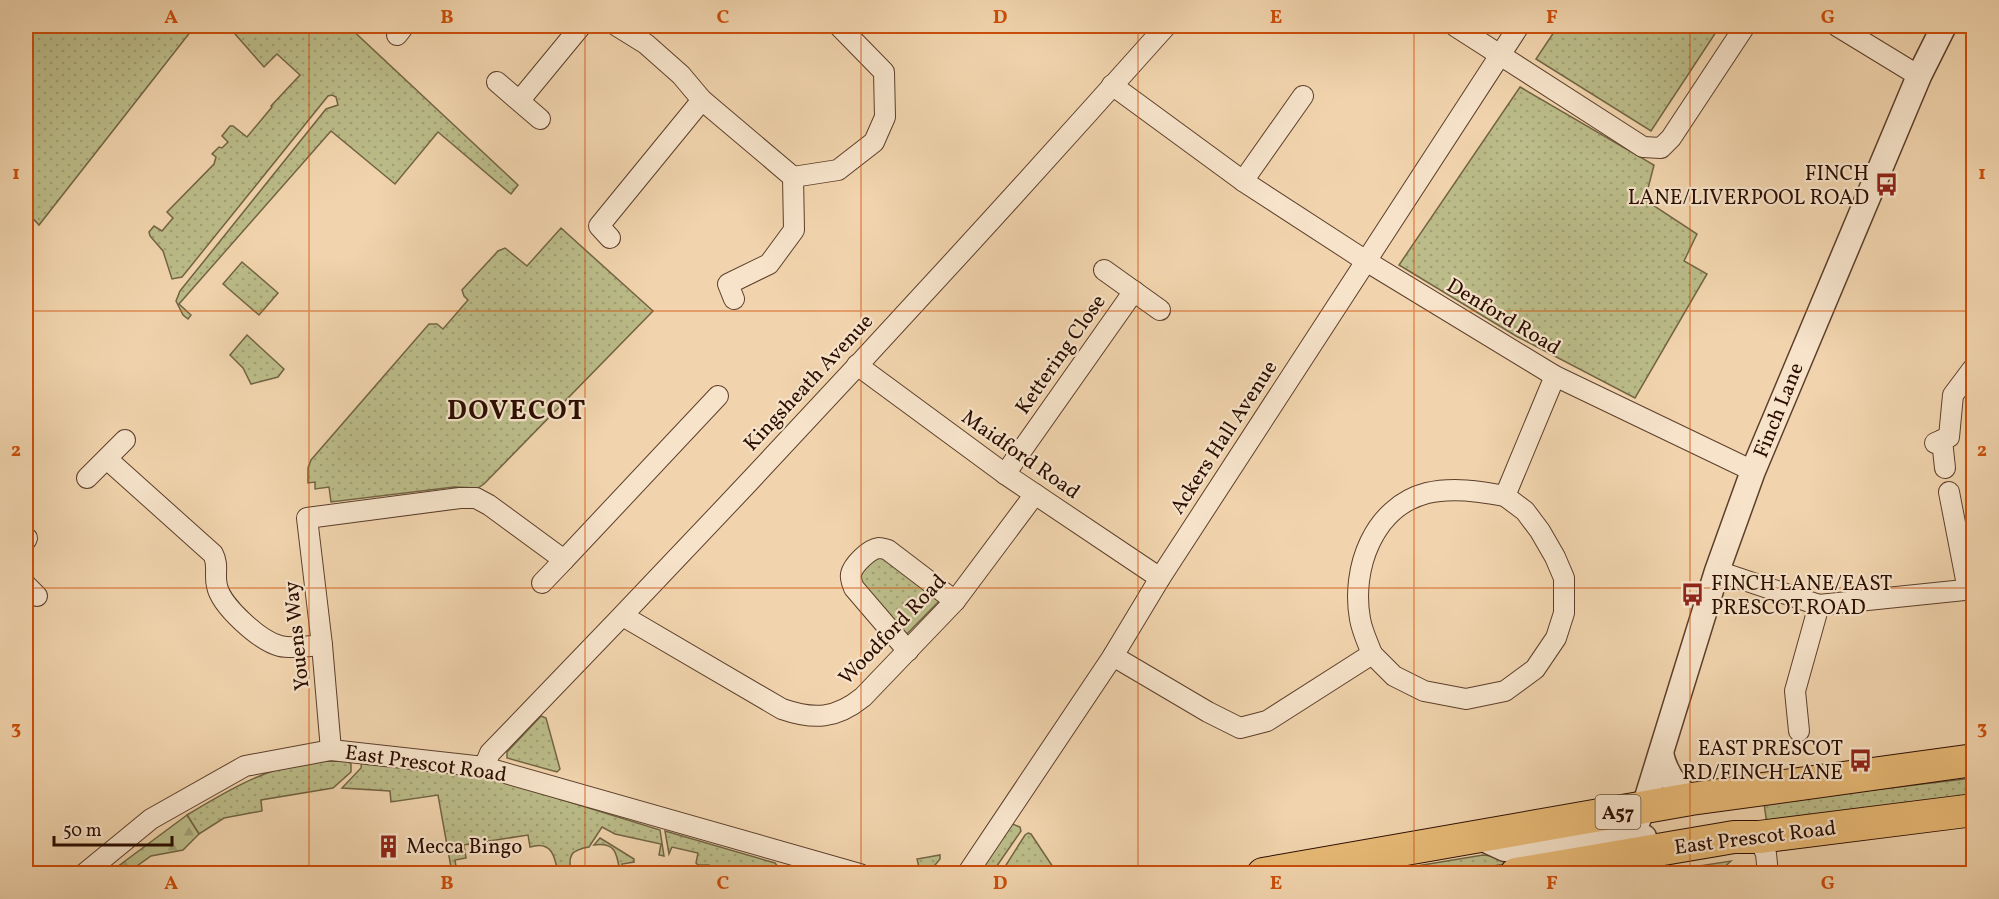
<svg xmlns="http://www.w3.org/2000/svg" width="1999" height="899" font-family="Vollkorn,serif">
<defs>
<pattern id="grass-dots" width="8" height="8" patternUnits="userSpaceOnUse" patternTransform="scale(1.5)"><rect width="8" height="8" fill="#bbbc89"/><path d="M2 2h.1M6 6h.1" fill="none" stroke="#a1a074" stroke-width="1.8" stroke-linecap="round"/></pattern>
<pattern id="forest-firs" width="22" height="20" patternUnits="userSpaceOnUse" patternTransform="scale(1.5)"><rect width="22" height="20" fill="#bbbc89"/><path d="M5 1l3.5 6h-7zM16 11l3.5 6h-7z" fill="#a1a074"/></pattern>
</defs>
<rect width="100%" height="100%" fill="#f1d4ad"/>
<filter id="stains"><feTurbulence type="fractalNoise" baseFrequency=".00333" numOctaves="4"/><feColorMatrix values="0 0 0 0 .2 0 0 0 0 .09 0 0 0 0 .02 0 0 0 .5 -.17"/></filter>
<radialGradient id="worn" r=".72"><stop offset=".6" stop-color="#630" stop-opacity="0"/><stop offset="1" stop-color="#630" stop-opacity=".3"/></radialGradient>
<g fill="url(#grass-dots)" stroke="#736444" stroke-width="1.5">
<polygon points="26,26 195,26 39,225 26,211"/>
<polygon points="228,26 348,26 518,185 511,194 438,132 395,184 331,131 179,304 191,315 188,319 183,315 176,301 180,291 326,109 338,105 336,97 332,95 328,96 182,277 172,279 163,251 150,236 149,232 154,226 162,231 173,218 167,212 214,164 216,157 212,154 219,147 222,148 228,142 222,136 230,126 233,126 247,137 272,107 271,106 300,75 277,54 264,67"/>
<polygon points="1558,26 1720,26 1651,131 1536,59"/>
<polygon points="1520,87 1654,165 1645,200 1697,234 1684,261 1707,274 1635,398 1516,336 1399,265"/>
<polygon points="561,228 653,311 484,484 478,488 454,487 331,502 329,487 315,489 315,482 308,483 308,468 311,460 429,324 437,324 443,329 468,300 464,296 462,290 498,251 505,248 527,266"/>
<polygon points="242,262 278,293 259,315 223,284"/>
<polygon points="247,335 284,369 278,377 251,384 243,368 230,355"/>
<polygon points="880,556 942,598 904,637 859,583 861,568"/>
<polygon points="541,716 546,718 560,769 557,772 507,758 507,752"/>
<path d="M362,757L459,771L498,780L660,830L664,856L659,855L661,844L615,834L602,827L589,847C570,850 568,856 571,873H558C555,857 552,840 530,847L528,835L464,845L466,858L455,860L457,873H452L438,795L391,802L390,791L342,788L361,768Z"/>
<path d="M348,761L351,764V772L333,788L261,800L262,811L224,818L199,834L187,815C225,792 262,770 306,762C319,760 334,762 348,761Z"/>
<polygon points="1973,778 1973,800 1767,825 1764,803"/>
<polygon points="1010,823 1020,827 1021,831 992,873 986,873 979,868"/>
<polygon points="665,831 775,863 779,868 800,873 711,873 709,865 698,865 696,863 698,853 672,847 669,854"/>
<polygon points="1028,833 1031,834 1057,873 1001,873 1025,835"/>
<path d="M600,838L634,859V862L622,864L623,873H620C617,855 617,842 594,845Z"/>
<polygon points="940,855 940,859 930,871 919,867 917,859"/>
<polygon points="1483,855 1501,857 1505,864 1451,873 1368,874"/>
<polygon points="1731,861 1718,873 1675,873 1673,870"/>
</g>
<polygon fill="url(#forest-firs)" stroke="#736444" stroke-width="1.5" points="187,815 199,834 183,850 151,856 127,873 109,873"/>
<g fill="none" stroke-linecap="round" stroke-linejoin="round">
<defs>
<g id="minor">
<polyline points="617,26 646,44 681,75 702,100 793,177 838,170 874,142 885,117 884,72 839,26"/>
<polyline points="1455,26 1643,147 1661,148 1671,138 1745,26"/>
<polyline points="1837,26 1919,76"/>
<polyline points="397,35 404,26"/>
<polyline points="497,82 540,119"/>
<polyline points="1112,85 1243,181 1366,261 1555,376 1753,471"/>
<polyline points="520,100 581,26"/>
<polyline points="1243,181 1303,96"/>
<polyline points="610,238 599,226 702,100"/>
<polyline points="1104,270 1160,310"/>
<polyline points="734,299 728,284 769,264 794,230 793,177"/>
<polyline points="857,365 1005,474 1160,578"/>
<polyline points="1942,440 1945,468"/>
<polyline points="1935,443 1949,437 1953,395 1974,367"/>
<path d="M107,459L213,554C219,565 214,575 217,586C221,606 260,641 280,646C293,649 309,646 322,645"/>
<polyline points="1005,474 1134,291"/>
<polyline points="87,478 125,440"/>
<polyline points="1949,492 1968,590"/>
<polyline points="26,540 27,538"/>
<polyline points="1717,571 1819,605 1974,589"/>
<polyline points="542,583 564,560"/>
<polyline points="26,585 37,596"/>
<path d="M623,616L782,709C814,720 836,719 863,697L955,601L1035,494"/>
<path d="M908,651L854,588C852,583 850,579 851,574C853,565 869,549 879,548C882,548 885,549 888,550L955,601"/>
<polyline points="1372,654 1394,676 1424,691 1466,699 1505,691 1535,669 1556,638 1564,613 1564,578 1555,557 1540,531 1525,511 1505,496"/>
<path d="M1113,656L1208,712L1240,728L1267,721L1372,654C1368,643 1362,631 1360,619C1351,569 1373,507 1427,493C1452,487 1480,491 1505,496L1555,376"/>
<polyline points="1799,731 1795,691 1819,605"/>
<polyline points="331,750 322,645 307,518 460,498 476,498 489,505 564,560 718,396"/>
<path d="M484,767L490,753C720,516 946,273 1166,26"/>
<polyline points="1759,837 1766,854 1768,874"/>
<polyline points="84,874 151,819 245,766 331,750 484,767 860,874"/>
<polyline points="967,874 1113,656 1160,578 1519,26"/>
</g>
<g id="tertiary">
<path d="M1661,753C1665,773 1675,787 1691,799"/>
<polyline points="1477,836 1505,849 1612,834 1630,838 1641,847"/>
<polyline points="1617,874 1623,854 1644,807 1717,571 1753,471 1919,76 1944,26"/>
<polyline points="1637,874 1644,851 1644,837"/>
</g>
<g id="trunk">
<polyline points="1263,874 1691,799 1974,760"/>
<polyline points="1516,874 1734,837 1759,837 1974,810"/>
</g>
</defs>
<use href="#minor" stroke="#5c3f2b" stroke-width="22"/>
<use href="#tertiary" stroke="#5c3f2b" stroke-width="27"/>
<use href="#trunk" stroke="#2b0d00" stroke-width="34"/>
<use href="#minor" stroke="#f6e3ca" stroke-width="20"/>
<use href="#tertiary" stroke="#f6e3ca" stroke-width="24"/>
<use href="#trunk" stroke="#e8ba76" stroke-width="32"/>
</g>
<path fill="none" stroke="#cc4e0a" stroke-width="1.5" stroke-opacity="0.55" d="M309,26V874M585,26V874M861,26V874M1138,26V874M1414,26V874M1690,26V874M26,311H1974M26,588H1974"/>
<defs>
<symbol id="bus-bare" viewBox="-9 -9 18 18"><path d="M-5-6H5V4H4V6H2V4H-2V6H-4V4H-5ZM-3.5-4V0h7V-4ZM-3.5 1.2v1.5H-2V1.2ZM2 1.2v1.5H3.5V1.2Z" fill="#8f2418" stroke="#f6e3ca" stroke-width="2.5" paint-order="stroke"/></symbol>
<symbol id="building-bare" viewBox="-9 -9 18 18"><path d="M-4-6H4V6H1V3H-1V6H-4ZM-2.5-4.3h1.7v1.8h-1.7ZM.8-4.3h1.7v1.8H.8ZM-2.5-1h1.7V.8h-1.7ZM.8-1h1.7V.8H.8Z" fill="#8f2418" stroke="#f6e3ca" stroke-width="2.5" paint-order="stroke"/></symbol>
</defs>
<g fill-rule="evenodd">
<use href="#bus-bare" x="1870" y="168" width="33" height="33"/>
<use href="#bus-bare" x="1676" y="578" width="33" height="33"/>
<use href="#bus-bare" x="1844" y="744" width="33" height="33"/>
<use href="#building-bare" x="372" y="830" width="33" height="33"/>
</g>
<g text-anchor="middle" stroke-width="4.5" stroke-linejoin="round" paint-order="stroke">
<rect fill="#f6e3ca" stroke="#684d3d" stroke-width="1.5" x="1595.5" y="795" width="45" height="34" rx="4.5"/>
<g font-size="20" font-weight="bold" fill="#2b0d00">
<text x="1618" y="819">A57</text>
</g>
<g font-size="21" fill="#2b0d00" stroke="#f6e3ca" text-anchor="end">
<text x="1869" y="180">FINCH<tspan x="1869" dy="24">LANE/LIVERPOOL ROAD</tspan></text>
<text x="1711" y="590" text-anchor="start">FINCH LANE/EAST<tspan x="1711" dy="24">PRESCOT ROAD</tspan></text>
<text x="1843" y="755">EAST PRESCOT<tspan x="1843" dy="24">RD/FINCH LANE</tspan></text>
<text x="406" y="853" text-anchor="start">Mecca Bingo</text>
</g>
<g font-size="21" fill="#2b0d00" stroke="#f6e3ca">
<text transform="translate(1504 316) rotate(31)" y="7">Denford Road</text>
<text transform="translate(1060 354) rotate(-55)" y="7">Kettering Close</text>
<text transform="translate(808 382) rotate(-47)" y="7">Kingsheath Avenue</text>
<text transform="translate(1778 410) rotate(-68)" y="7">Finch Lane</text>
<text transform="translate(1223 437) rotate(-57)" y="7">Ackers Hall Avenue</text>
<text transform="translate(1021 454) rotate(35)" y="7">Maidford Road</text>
<text transform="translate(892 629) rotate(-46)" y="7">Woodford Road</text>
<text transform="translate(296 636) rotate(-96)" y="7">Youens Way</text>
<text transform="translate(426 763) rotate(8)" y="7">East Prescot Road</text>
<text transform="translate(1755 837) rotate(-7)" y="7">East Prescot Road</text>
</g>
<g font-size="27" font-weight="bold" letter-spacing="1.5" fill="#2b0d00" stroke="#f6e3ca">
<text x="517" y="419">DOVECOT</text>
</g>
</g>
<rect width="1999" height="899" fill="none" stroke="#f1d4ad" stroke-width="66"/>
<path d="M54 836v9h118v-9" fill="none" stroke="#2b0d00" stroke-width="3"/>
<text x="63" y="836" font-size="18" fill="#2b0d00" stroke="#f6e3ca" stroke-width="4.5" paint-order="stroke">50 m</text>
<rect x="33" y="33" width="1933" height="833" fill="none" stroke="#cc4e0a" stroke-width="2"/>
<g font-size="20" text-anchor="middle" font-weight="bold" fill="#cc4e0a">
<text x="171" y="23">A</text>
<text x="447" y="23">B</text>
<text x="723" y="23">C</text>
<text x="1000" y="23">D</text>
<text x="1276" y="23">E</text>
<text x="1552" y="23">F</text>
<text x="1828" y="23">G</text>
<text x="16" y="179">1</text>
<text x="1982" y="179">1</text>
<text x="16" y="456">2</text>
<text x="1982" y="456">2</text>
<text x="16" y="734">3</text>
<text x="1982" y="734">3</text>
<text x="171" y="889">A</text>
<text x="447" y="889">B</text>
<text x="723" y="889">C</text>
<text x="1000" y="889">D</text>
<text x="1276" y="889">E</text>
<text x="1552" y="889">F</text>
<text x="1828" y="889">G</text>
</g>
<rect width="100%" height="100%" filter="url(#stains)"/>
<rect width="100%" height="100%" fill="url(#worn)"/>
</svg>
